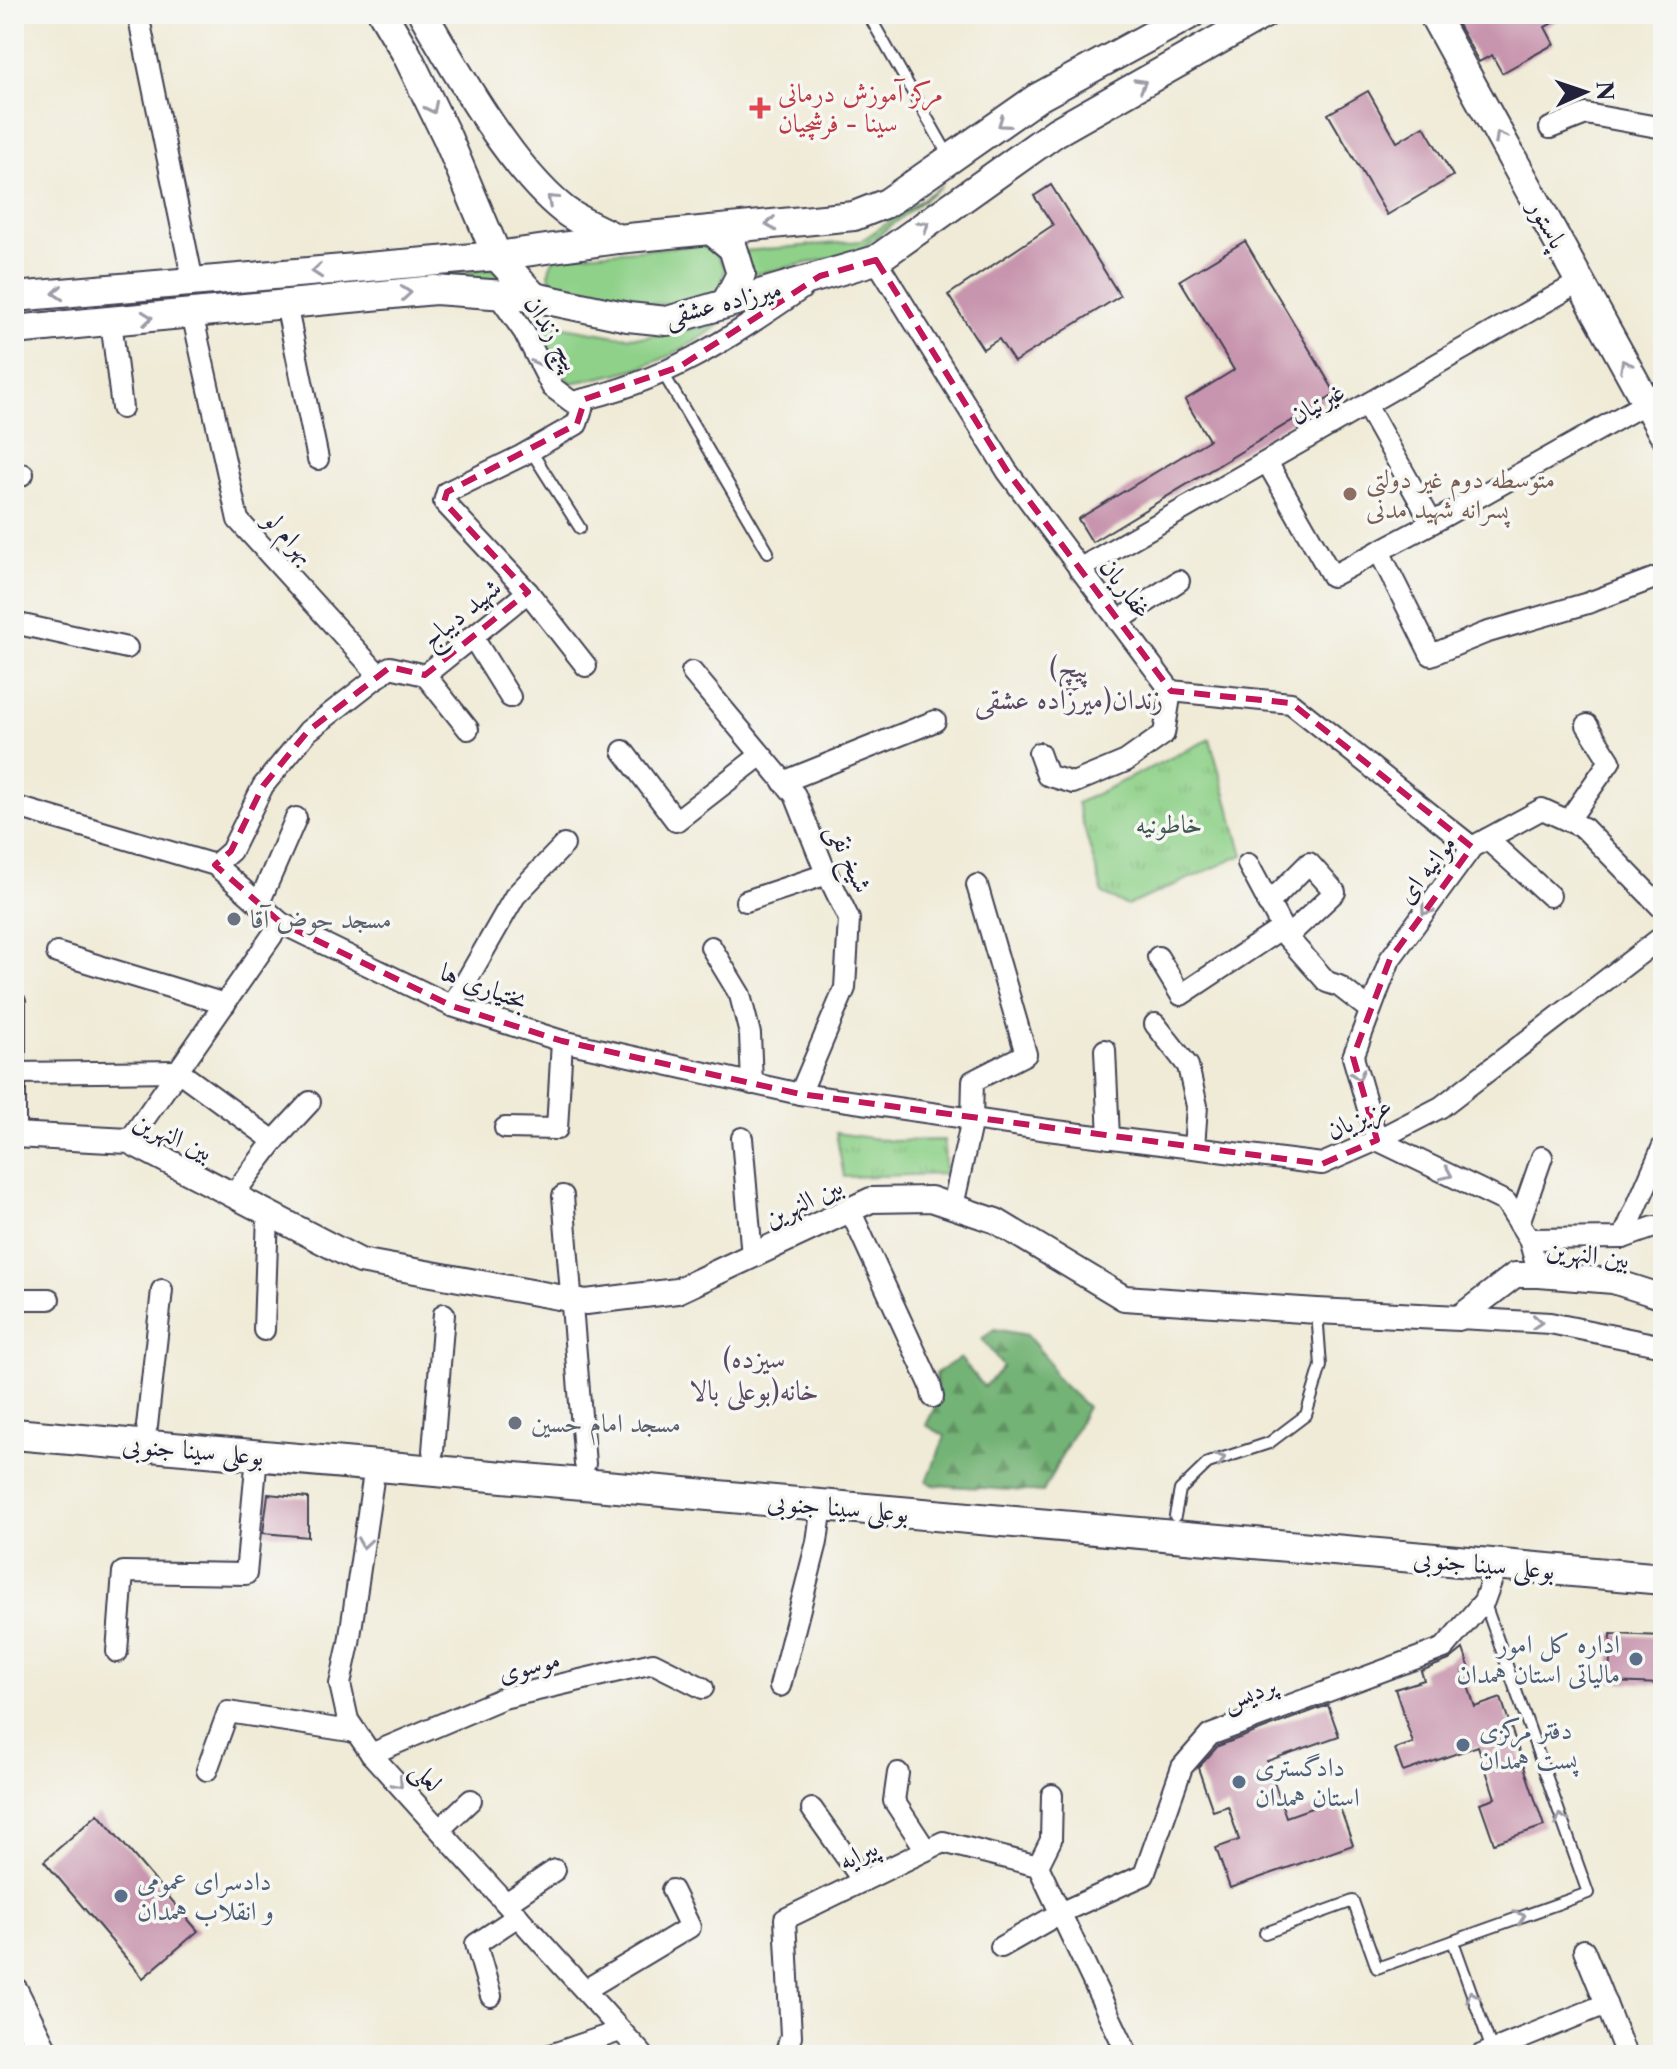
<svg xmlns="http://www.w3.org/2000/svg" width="1677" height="2069" font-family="'Libre Caslon Text',Amiri,serif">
<defs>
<pattern id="forest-firs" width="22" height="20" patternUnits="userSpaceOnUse" patternTransform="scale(2)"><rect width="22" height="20" fill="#73b375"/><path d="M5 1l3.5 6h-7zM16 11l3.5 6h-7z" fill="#5e9161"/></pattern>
<pattern id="park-tufts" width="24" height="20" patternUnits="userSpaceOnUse" patternTransform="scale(2)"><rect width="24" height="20" fill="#8fd189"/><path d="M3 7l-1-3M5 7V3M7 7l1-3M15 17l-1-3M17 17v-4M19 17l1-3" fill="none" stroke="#7bb377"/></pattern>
</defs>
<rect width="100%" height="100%" fill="#f6f6f2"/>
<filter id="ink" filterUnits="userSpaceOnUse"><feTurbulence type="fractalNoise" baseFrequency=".0125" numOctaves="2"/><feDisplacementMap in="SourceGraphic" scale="16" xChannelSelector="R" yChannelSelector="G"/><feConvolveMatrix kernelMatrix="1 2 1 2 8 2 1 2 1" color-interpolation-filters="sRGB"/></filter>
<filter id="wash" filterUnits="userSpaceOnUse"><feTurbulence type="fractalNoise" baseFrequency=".006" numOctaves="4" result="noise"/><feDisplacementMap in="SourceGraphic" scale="32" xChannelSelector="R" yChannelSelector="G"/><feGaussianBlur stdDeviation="1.8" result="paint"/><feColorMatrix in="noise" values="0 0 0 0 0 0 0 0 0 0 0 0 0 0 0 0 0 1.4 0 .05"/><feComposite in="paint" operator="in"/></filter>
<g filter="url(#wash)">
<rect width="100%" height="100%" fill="#f0ebd7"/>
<g fill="#8fd189" stroke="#587a62" stroke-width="2">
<polygon points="942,185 856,253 750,275 745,251 861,241"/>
<path d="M704,245L715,252L725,268L720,290L685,306L593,299L555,289C547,276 547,268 556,256Z"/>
<polygon points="494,269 503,283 355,285"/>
<path d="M531,321L616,336L644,337L721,324C667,363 635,372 570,383Z"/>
</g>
<polygon fill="url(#forest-firs)" stroke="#4a6a58" stroke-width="2" points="994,1329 1027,1335 1048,1360 1055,1377 1087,1407 1043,1492 933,1485 927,1481 945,1436 926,1425 937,1403 936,1373 960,1358 984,1387 1003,1367 982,1339"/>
<g fill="url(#park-tufts)" stroke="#587a62" stroke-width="2">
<polygon points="1210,739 1243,855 1127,906 1103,894 1077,803"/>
<polygon points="836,1133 892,1141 944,1140 945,1174 844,1177"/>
</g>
<g id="blocks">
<g fill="#c895ae">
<polygon points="1452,14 1570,14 1545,27 1554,44 1502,73 1492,55 1479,62"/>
<polygon points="1368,91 1397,142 1424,126 1453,176 1387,215 1328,114"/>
<polygon points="1051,185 1120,296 1014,362 999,339 983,349 948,295 1053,225 1034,196"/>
<polygon points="1245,241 1336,394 1092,542 1078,519 1209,440 1185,400 1234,370 1180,280"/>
<polygon points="268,1494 308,1498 308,1537 263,1533"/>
<polygon points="1611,1634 1663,1636 1663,1684 1609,1682"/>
<polygon points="1463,1649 1470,1669 1463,1671 1475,1707 1501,1698 1544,1826 1494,1843 1480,1803 1495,1798 1478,1746 1403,1772 1395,1749 1413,1743 1395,1689 1424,1680 1421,1671 1449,1660"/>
<polygon points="1328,1705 1339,1736 1267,1761 1286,1817 1337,1799 1353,1845 1230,1888 1216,1848 1239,1840 1228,1806 1213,1811 1198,1768 1218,1746"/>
<polygon points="98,1814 198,1931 143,1978 44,1861"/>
</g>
</g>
</g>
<g filter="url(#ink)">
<use href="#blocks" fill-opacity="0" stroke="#414052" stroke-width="2"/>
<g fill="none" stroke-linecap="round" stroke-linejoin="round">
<defs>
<g id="service">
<polyline points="868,14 950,158"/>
<polyline points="663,373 768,552"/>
<polyline points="531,451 580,528"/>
<polyline points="1175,1516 1180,1490 1208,1463 1269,1443 1306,1415 1321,1366 1317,1312"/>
<polyline points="1265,1933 1353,1901 1377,1968 1588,1893 1484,1601"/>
<polyline points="1453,1941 1492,2050"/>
</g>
<g id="minor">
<polyline points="138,14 193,282"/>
<polyline points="1550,128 1586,114 1663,128"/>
<polyline points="876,260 1007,471 1171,691 1291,703 1472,847"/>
<path d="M498,295L524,332L552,387L572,402C663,383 728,340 803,288"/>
<polyline points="286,304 318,459"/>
<polyline points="192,313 238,520 380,676"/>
<polyline points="111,321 122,408"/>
<polyline points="1366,405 1432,523"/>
<polyline points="1267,462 1332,576 1432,523 1646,403"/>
<polyline points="14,480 23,474"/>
<polyline points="1379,551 1431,655 1485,633 1588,603 1663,575"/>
<polyline points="1079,569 1580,282"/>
<polyline points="528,592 586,666"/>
<polyline points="1118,621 1179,581"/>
<polyline points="14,623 127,648"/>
<polyline points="472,636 510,697"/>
<polyline points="692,672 795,795 822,863 849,919 845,988 800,1094"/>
<polyline points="425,675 468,729"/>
<polyline points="623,751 676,821 761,755"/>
<polyline points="1039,753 1047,775 1073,783 1126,761 1164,734 1171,691"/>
<polyline points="783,782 935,721"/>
<polyline points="14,806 215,865 281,923 452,1006 562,1041 800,1094 1048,1130 1322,1164 1377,1140 1441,1107 1663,936"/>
<polyline points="1568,821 1610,761 1587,725"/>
<polyline points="1487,839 1550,896"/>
<polyline points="1248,864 1287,937 1327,982 1339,986 1370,1010"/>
<polyline points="215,865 231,851 263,786 308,731 390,667 425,675 528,592 444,502 447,492 521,456 577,424 585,399"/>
<polyline points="746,901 827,874"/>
<polyline points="259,903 296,818"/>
<polyline points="1268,904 1309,863 1335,892 1287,937"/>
<polyline points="711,947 740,995 750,1034 752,1084"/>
<polyline points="57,953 225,1004"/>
<polyline points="1158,957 1181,995 1282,928"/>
<polyline points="15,1002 15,1135"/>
<polyline points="452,1006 515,896 564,845"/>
<polyline points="1155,1024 1188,1066 1197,1106 1194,1148"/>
<polyline points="1105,1050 1109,1138"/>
<polyline points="15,1073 178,1071 274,1141"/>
<polyline points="505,1128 557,1129 562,1041"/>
<polyline points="742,1138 752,1257"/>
<polyline points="129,1141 281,923"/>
<polyline points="233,1195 274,1141 310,1102"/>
<polyline points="563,1196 585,1464"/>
<polyline points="953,1206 972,1119 973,1081 1026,1054 977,885"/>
<polyline points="850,1210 930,1384 933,1397"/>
<polyline points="1519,1223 1542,1157"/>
<polyline points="1623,1238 1663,1146"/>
<polyline points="1529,1239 1623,1238 1654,1227 1663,1228"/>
<polyline points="1539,1275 1529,1239 1506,1202 1377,1140 1353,1057 1390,959 1472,847 1542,809 1584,828 1663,909"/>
<polyline points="14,1299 49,1299"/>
<polyline points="1459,1318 1550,1323 1663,1346"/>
<polyline points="264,1330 268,1213"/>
<polyline points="147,1426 162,1290"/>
<polyline points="433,1451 444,1314"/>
<polyline points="375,1466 349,1643 340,1684 348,1720 371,1754 643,2055"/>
<polyline points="117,1652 123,1572 246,1574 257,1456"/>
<polyline points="780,1686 817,1542 822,1505"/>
<polyline points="371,1754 503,1698 653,1663 703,1688"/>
<polyline points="207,1770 228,1712 356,1732"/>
<polyline points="898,1773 894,1801 926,1850"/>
<polyline points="812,1809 863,1881"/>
<polyline points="440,1829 471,1800"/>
<polyline points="1038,1866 1051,1840 1052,1795"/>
<polyline points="506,1903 555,1870"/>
<polyline points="1001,1947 1062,1912 1144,1875 1182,1767 1210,1735 1444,1648 1484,1601 1497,1565"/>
<polyline points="585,1990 690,1927 672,1890"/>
<polyline points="491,1996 476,1944 518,1916"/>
<polyline points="1606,2004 1626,2055"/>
<polyline points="550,2055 620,2031"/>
<polyline points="785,2055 791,2036 785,1919 943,1842 1038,1866 1128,2055"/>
<polyline points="1481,2055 1606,2004 1584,1950"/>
</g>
<polyline id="tertiary" points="14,1135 129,1141 360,1261 586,1302 677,1291 871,1200 931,1199 996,1221 1124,1298 1317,1311 1459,1318 1515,1275 1539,1275 1613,1281 1663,1297"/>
<g id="secondary">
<polyline points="383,14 406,53 447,137 497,256 534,297"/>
<path d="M423,14C458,74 510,167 564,210C579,222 601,230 618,239"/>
<polyline points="1433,14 1663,433"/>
<polyline points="711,230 733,248 741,274 726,303"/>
<polyline points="14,297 497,256 618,239 854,216 887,203 1037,98 1191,14"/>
<polyline points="14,330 435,290 534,297 628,317 667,321 876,260 1056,132 1264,14"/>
<polyline points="14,1992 45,2055"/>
</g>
<polyline id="primary" points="14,1434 1663,1579"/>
</defs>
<use href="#service" stroke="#414052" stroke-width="14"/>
<use href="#minor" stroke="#414052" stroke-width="24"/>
<use href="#tertiary" stroke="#414052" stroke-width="28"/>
<use href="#secondary" stroke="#414052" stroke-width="32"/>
<use href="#primary" stroke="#414052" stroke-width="34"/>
<use href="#service" stroke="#fff" stroke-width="10"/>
<use href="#minor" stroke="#fff" stroke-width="20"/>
<use href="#tertiary" stroke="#fff" stroke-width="24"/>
<use href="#secondary" stroke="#fff" stroke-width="28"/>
<use href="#primary" stroke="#fff" stroke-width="30"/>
</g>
<defs><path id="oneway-chevron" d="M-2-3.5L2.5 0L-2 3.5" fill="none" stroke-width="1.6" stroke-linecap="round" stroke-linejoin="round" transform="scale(2)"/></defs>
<g stroke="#9c9ca7">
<use href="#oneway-chevron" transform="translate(1141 84) rotate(-29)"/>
<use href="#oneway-chevron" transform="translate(432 108) rotate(64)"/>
<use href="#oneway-chevron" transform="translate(1003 123) rotate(145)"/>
<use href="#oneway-chevron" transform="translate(1500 137) rotate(-119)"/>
<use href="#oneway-chevron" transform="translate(552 200) rotate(-138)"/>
<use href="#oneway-chevron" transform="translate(771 224) rotate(174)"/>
<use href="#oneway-chevron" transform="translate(924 226) rotate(-35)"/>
<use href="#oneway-chevron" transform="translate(317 271) rotate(175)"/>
<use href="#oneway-chevron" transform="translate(58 293) rotate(175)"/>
<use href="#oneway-chevron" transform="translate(406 293) rotate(-5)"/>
<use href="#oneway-chevron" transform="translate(147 318) rotate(-6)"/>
<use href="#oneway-chevron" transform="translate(539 361) rotate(62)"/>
<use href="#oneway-chevron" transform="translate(1625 365) rotate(-119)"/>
<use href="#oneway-chevron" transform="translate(1426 910) rotate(126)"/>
<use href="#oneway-chevron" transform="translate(1358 1075) rotate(74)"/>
<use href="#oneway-chevron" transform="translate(1447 1174) rotate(24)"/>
<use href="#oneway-chevron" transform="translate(1537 1322) rotate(4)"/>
<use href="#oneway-chevron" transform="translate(1220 1459) rotate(-20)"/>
<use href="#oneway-chevron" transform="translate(364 1543) rotate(99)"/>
<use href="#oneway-chevron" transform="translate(398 1783) rotate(48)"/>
<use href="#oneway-chevron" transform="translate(1561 1819) rotate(-110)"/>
<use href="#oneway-chevron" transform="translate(1520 1917) rotate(-20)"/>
<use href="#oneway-chevron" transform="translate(1472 1996) rotate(-110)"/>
</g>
</g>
<path fill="none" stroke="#c2185b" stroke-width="6" stroke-dasharray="16 10" stroke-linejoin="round" d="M876,260L1007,471L1171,691L1291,703L1472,847L1390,959L1353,1057L1377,1140L1322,1164L800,1094L562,1041L452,1006L281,923L215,865L231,851L263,786L308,731L390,667L425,675L528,592L444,502L447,492L577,424L585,399L679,367L820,276Z"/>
<path fill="#e0444e" stroke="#f6f6f2" stroke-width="3" d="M756 96h8v8h8v8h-8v8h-8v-8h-8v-8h8z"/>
<circle fill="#8d6e63" stroke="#f6f6f2" stroke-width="3" cx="1350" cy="494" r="8"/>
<g fill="#6b7280" stroke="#f6f6f2" stroke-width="3">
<circle cx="234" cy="919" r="8"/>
<circle cx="515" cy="1423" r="8"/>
</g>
<g fill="#5c6f8a" stroke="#f6f6f2" stroke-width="3">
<circle cx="1636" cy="1659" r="8"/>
<circle cx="1463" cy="1745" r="8"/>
<circle cx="1239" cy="1782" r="8"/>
<circle cx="121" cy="1896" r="8"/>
</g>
<g text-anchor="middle" stroke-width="7" stroke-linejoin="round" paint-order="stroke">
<g font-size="26" fill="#be3a42" stroke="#f6f6f2" text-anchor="start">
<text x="778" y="102">مرکز آموزش درمانی<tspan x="778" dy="30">سینا - فرشچیان</tspan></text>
</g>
<g font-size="26" fill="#22223b" stroke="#f6f6f2">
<text transform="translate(1548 224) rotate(61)" y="9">پاستور</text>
<text transform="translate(723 302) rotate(-14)" y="9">میرزاده عشقی</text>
<text transform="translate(553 333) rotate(58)" y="9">پیچ زندان</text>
<text transform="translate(1317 403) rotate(-30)" y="9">غیرتیان</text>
<text transform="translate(290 537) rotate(47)" y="9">بهرام لو</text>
<text transform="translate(1126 588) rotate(53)" y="9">غفاریان</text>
<text transform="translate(461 613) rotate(-39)" y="9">شهید دیباج</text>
<text transform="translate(850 858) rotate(66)" y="9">شیخ نقی</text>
<text transform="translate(1426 869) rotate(-52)" y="9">موانیه ای</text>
<text transform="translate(484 986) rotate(20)" y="9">بختیاری ها</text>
<text transform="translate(1359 1118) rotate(-25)" y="9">عزیزیان</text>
<text transform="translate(173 1136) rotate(24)" y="9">بین النهرین</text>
<text transform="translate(803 1202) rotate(-26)" y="9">بین النهرین</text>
<text transform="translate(1588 1254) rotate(7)" y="9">بین النهرین</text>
<text transform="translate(193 1450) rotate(5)" y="9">بوعلی سینا جنوبی</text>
<text transform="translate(838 1507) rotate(5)" y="9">بوعلی سینا جنوبی</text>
<text transform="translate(1484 1564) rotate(5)" y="9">بوعلی سینا جنوبی</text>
<text transform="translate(529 1666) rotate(-14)" y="9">موسوی</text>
<text transform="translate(1249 1693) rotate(-20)" y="9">پردیس</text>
<text transform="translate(427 1776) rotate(48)" y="9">لعلی</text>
<text transform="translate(858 1854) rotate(-26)" y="9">پیرایه</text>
</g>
<g font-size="26" fill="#785e54" stroke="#f6f6f2" text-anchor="start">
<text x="1366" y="488">متوسطه دوم غیر دولتی<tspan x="1366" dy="30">پسرانه شهید مدنی</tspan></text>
</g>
<g font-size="26" fill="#435752" stroke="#f6f6f2">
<text x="1169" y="833">خاطونیه</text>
</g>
<g font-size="26" fill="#5b616d" stroke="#f6f6f2" text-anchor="start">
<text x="250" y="928">مسجد حوض آقا</text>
<text x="531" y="1432">مسجد امام حسین</text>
</g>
<g font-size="26" fill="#4e5e75" stroke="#f6f6f2" text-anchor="start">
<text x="1620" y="1653" text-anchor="end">اداره کل امور<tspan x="1620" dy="30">مالیاتی استان همدان</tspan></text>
<text x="1479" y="1739">دفتر مرکزی<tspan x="1479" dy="30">پست همدان</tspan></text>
<text x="1255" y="1776">دادگستری<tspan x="1255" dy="30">استان همدان</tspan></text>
<text x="137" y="1890">دادسرای عمومی<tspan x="137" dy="30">و انقلاب همدان</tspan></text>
</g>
<g font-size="28" fill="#5c4a63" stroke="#f6f6f2">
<text x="1069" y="677">(پیچ<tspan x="1069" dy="32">زندان(میرزاده عشقی</tspan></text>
<text x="754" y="1368">(سیزده<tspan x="754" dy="32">خانه(بوعلی بالا</tspan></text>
</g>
</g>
<rect width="1677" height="2069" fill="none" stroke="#f6f6f2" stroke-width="48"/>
<g transform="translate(1585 92) rotate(87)" stroke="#f6f6f2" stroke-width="6" paint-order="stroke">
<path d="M0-6L14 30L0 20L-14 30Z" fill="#22223b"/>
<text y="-12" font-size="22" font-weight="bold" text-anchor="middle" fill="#22223b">N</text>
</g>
</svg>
